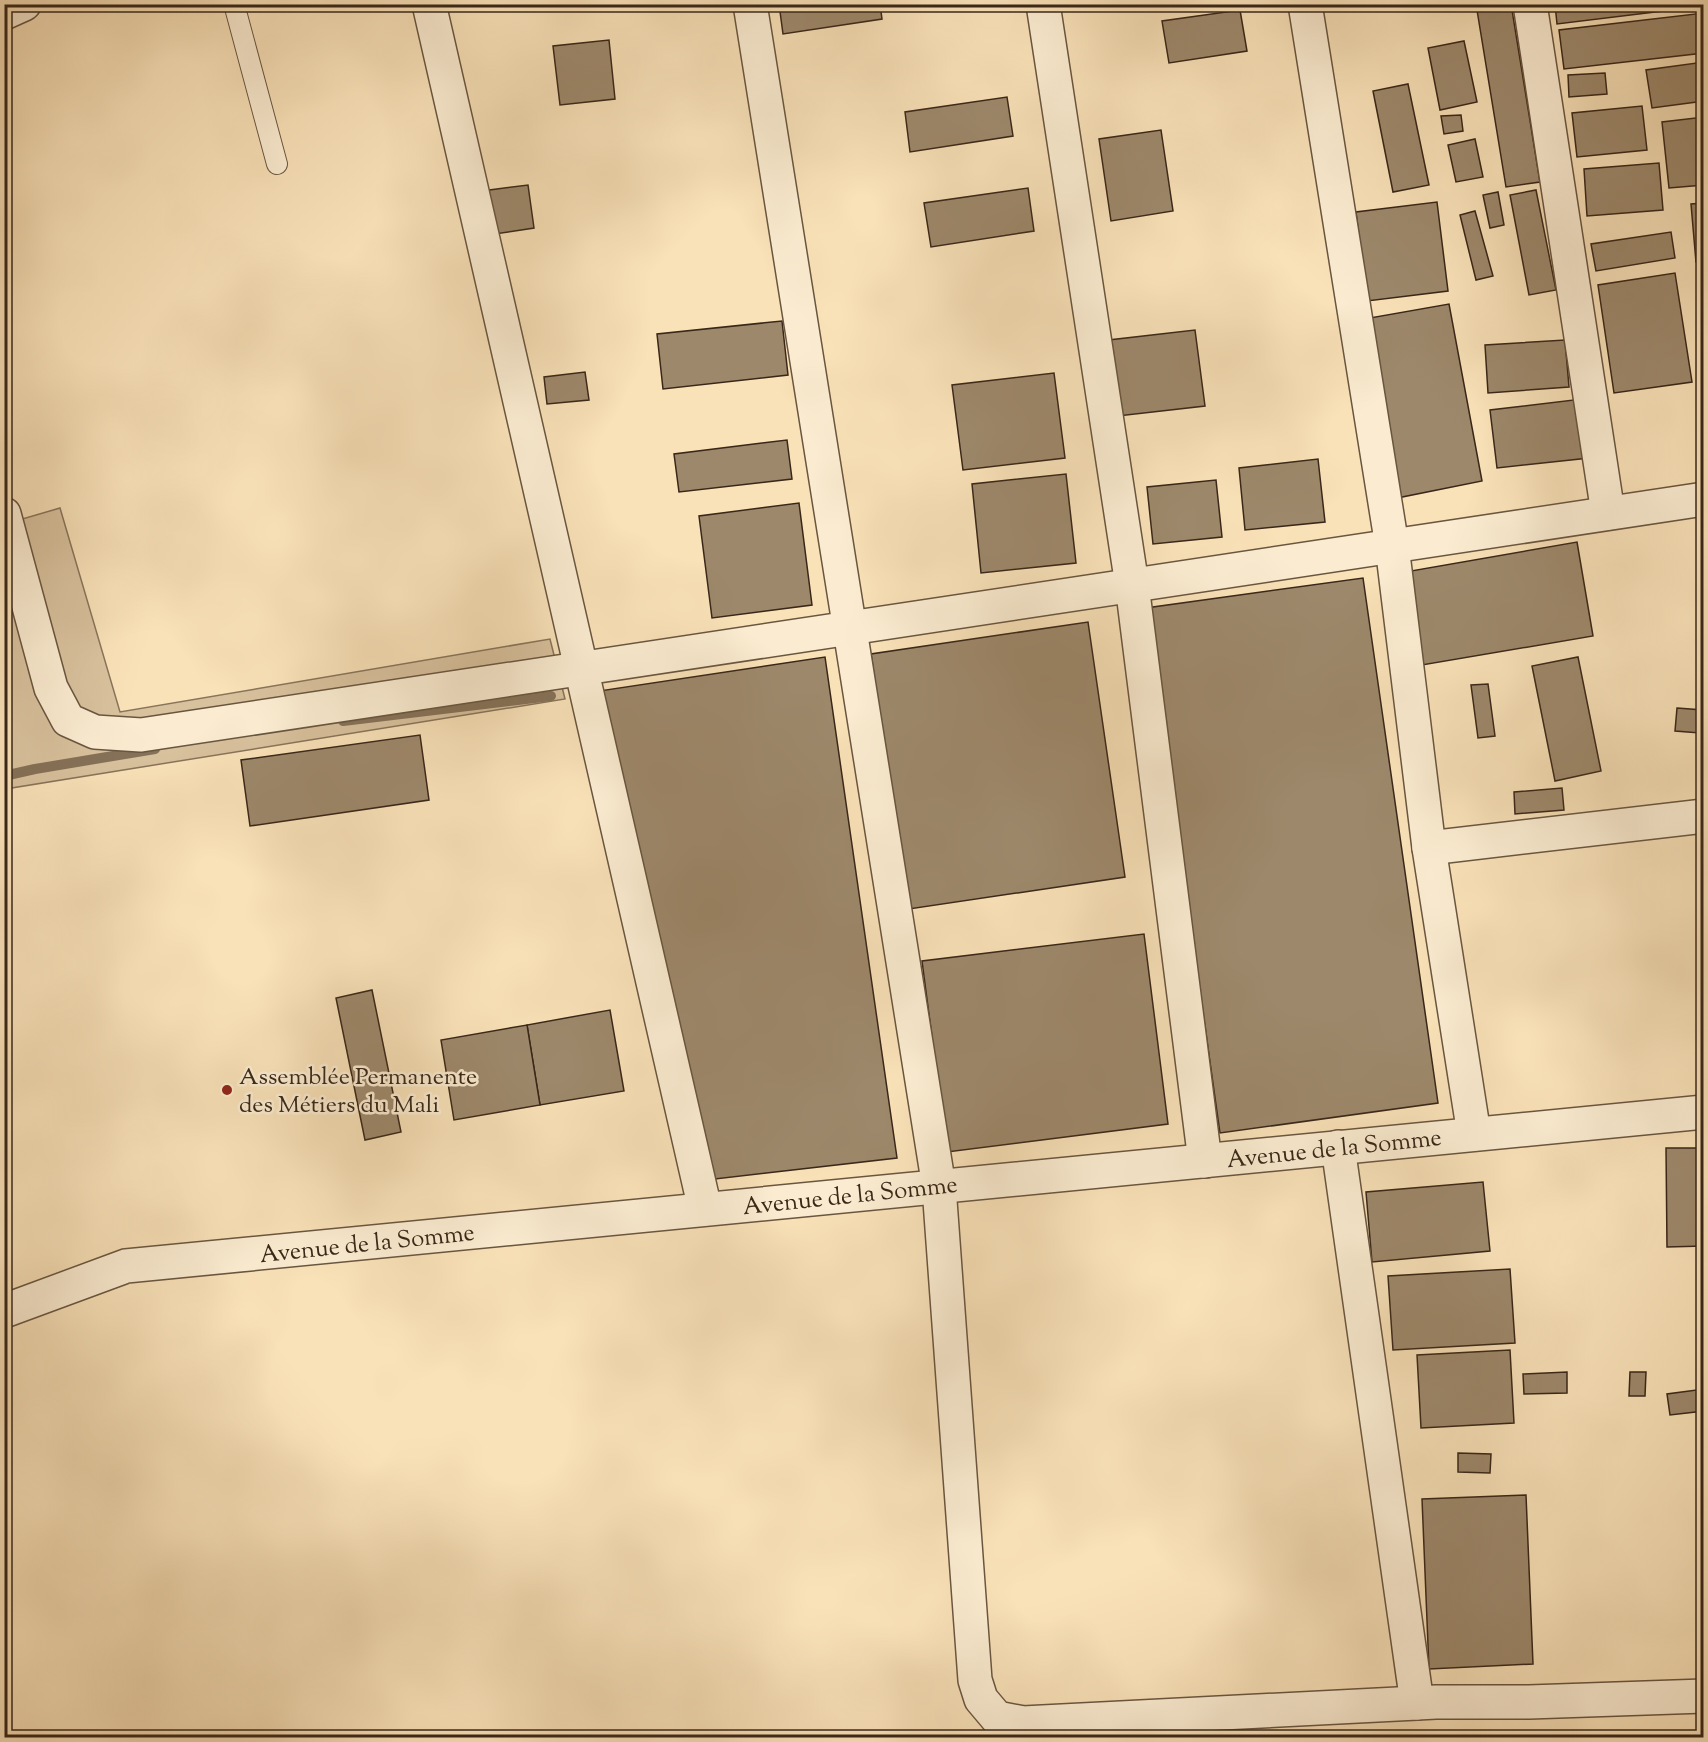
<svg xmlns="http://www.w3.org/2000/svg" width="1708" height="1742" font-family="'Sorts Mill Goudy',serif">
<rect width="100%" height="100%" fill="#f9e1b8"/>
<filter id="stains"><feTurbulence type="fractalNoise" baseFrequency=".00333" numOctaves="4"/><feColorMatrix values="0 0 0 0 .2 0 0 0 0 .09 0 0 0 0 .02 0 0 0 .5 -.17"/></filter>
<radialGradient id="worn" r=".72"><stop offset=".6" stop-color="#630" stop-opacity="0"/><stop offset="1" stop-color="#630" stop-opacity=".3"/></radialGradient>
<polygon fill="#d8c19d" stroke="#88745a" stroke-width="1.5" points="60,508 120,712 550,639 565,699 5,789 5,524"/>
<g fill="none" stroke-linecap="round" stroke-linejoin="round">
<g stroke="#857158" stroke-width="10">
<polyline points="343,721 551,696"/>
<polyline points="4,776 35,769 155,749"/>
</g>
</g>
<g fill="#9d886b" stroke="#392718" stroke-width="1.5">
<polygon points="779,4 880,4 882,19 783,34"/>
<polygon points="1476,4 1511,4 1540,182 1506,187"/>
<polygon points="1555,4 1704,4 1704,6 1557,24"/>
<polygon points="1240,10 1247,51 1169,63 1162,21"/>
<polygon points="1704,13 1704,53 1564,69 1559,30"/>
<polygon points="609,40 615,99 560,105 553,46"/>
<polygon points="1464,41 1477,102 1440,110 1428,48"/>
<polygon points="1704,62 1704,101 1652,108 1646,70"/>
<polygon points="1605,73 1607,94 1569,97 1568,75"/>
<polygon points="1408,84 1429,185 1393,192 1373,91"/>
<polygon points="1007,97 1013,136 910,152 905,112"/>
<polygon points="1642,106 1647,150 1577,157 1572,113"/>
<polygon points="1461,115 1463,131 1444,134 1441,116"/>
<polygon points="1704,117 1704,185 1669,188 1662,122"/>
<polygon points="1161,130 1173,211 1111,221 1099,139"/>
<polygon points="1475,139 1483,177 1456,182 1448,145"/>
<polygon points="1659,163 1663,210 1587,216 1584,169"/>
<polygon points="528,185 534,228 488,235 482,191"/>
<polygon points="1028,188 1034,231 931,247 924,203"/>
<polygon points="1536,190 1556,290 1529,295 1510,195"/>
<polygon points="1498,192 1504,225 1490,228 1483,195"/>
<polygon points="1437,202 1448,291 1367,301 1356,212"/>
<polygon points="1704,203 1704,262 1696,262 1691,204"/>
<polygon points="1475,211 1493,276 1476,280 1460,215"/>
<polygon points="1671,232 1675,258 1596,271 1591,244"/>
<polygon points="1675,273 1692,382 1614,393 1598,285"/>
<polygon points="1449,304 1482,481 1397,498 1364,319"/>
<polygon points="782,321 788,375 663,389 657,334"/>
<polygon points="1195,330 1205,406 1109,417 1100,341"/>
<polygon points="1565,340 1569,387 1488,393 1485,345"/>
<polygon points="585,372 589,400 547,404 544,377"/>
<polygon points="1054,373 1065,458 963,470 952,385"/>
<polygon points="1704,376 1704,410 1700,377"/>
<polygon points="1582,399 1589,458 1497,468 1490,410"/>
<polygon points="787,440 792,479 679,492 674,454"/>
<polygon points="1318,459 1325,522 1245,530 1239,468"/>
<polygon points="1066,474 1076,563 981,573 972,484"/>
<polygon points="1216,480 1222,537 1153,544 1147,487"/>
<polygon points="799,503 812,605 712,618 699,516"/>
<polygon points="1577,542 1593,636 1422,665 1405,572"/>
<polygon points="1363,578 1438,1103 1220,1133 1146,608"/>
<polygon points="1088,622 1125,877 909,909 871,654"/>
<polygon points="825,657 897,1158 715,1179 599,691"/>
<polygon points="1578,657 1601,771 1555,781 1532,666"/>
<polygon points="1488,684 1495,736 1478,738 1471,685"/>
<polygon points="1677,708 1703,710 1700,733 1675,731"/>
<polygon points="420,735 429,800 250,826 241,760"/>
<polygon points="1562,788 1564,810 1515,814 1514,792"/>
<polygon points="1144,934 1168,1124 947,1152 922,961"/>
<polygon points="372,990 401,1132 365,1140 336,998"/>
<polygon points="610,1010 624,1091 540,1105 527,1025"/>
<polygon points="527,1025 540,1105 454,1120 441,1040"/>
<polygon points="1666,1148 1704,1148 1704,1246 1667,1247"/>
<polygon points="1483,1182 1490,1251 1372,1262 1366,1192"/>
<polygon points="1510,1269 1515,1343 1393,1350 1388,1276"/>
<polygon points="1510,1350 1514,1423 1421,1428 1417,1355"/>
<polygon points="1567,1372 1567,1393 1524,1394 1523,1374"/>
<polygon points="1630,1372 1646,1372 1645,1396 1629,1396"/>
<polygon points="1704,1389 1704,1411 1670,1415 1667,1394"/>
<polygon points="1458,1453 1491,1454 1490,1473 1458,1472"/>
<polygon points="1526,1495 1533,1664 1429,1669 1422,1499"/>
</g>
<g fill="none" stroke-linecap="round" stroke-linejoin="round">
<defs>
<polyline id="lane" points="234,4 277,164"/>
<g id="street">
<polyline points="429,4 705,1209"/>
<polyline points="750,4 939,1187 975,1680 981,1699 997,1718 1023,1723 1417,1703"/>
<polyline points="1043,4 1132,585 1205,1161"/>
<polyline points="1305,4 1392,546 1429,848 1474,1134"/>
<polyline points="1530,4 1608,513"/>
<polyline points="4,13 24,4"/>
<polyline points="4,514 51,688 68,720 95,732 141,735 1704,499"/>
<polyline points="1429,848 1704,816"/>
<polyline points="1338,1147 1417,1703 1436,1702 1529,1702 1704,1696"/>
<polyline points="4,1311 126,1266 1704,1112"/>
</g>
</defs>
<use href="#lane" stroke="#695640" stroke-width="22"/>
<use href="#street" stroke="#695640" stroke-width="36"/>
<use href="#lane" stroke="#fbecd1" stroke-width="20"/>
<use href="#street" stroke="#fbecd1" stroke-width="33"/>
</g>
<circle fill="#8f2418" stroke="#fbecd1" stroke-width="2" cx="227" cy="1090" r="6"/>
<g text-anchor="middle" stroke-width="5" stroke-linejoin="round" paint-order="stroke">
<g font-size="24" fill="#392718" stroke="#fbecd1" text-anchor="start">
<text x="239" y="1084">Assemblée Permanente<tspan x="239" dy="28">des Métiers du Mali</tspan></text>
</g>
<g font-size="24" fill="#392718" stroke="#fbecd1">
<text transform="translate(1334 1148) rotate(-6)" y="8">Avenue de la Somme</text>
<text transform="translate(850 1195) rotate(-6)" y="8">Avenue de la Somme</text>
<text transform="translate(367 1243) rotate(-6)" y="8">Avenue de la Somme</text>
</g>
</g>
<rect width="1708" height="1742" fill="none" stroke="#f9e1b8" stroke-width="24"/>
<rect x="6" y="6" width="1696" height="1730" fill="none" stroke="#392718" stroke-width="3"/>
<rect x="12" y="12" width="1684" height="1718" fill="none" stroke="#392718" stroke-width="1.5"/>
<rect width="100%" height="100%" filter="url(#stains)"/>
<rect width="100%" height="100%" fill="url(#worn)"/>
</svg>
